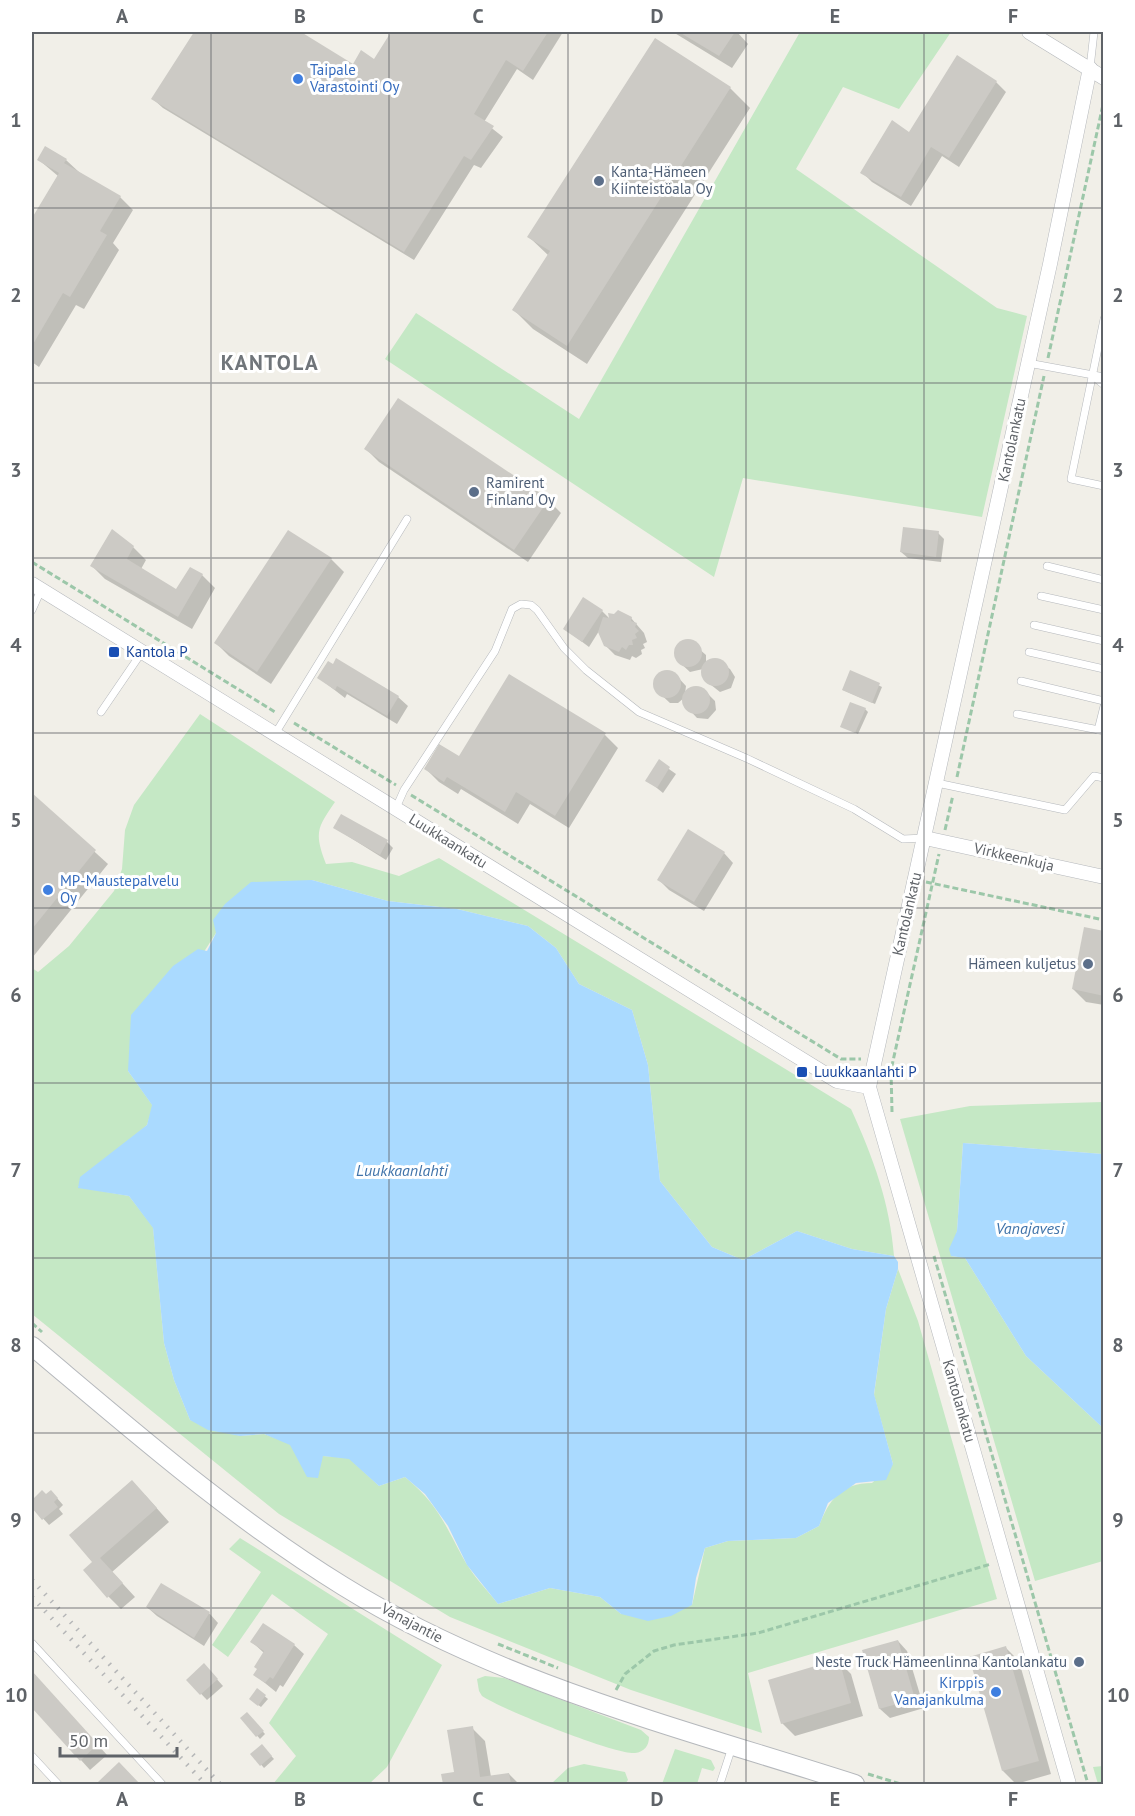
<svg xmlns="http://www.w3.org/2000/svg" width="1135" height="1816" font-family="'PT Sans',sans-serif">
<rect width="100%" height="100%" fill="#f1efe8"/>
<g fill="#c5e8c5">
<polygon points="800,32 951,32 899,109 843,87 796,169 997,308 1027,316 982,517 743,478 714,577 385,359 416,313 579,419"/>
<path d="M200,714L335,802C317,828 314,833 326,864L352,862L399,876L439,858L851,1109C873,1157 890,1203 894,1256L852,1249L797,1231L743,1260L712,1247L660,1181L648,1065L632,1010L579,984L556,948L528,926L457,909L388,901L312,880L216,933L128,1071L153,1106L147,1125L78,1187L129,1196L153,1227L164,1343L174,1380L190,1420L240,1436L264,1434L323,1456L349,1458L379,1486L405,1477C440,1506 445,1526 466,1563C475,1578 488,1591 498,1604L550,1588L600,1597L621,1614L692,1605L705,1548L728,1541L796,1538L819,1526C829,1500 841,1483 872,1483L893,1464L874,1395L886,1309L898,1269L918,1321L997,1599L748,1673L762,1733L631,1690L450,1617L279,1514L32,1314V968L38,972L69,946L114,891L122,869L125,830L134,805Z"/>
<polygon points="1103,1102 1103,1154 963,1143 957,1231 951,1256 965,1258 1026,1356 1103,1428 1103,1561 1035,1581 900,1119 970,1106"/>
<polygon points="240,1538 442,1665 387,1767 369,1784 273,1784 296,1756 269,1723 328,1634 272,1594 228,1657 212,1645 261,1572 229,1549"/>
<path d="M485,1676L504,1678L641,1730L649,1737C649,1746 644,1752 635,1753C615,1755 501,1709 482,1696L479,1691L477,1679Z"/>
<polygon points="675,1749 711,1760 715,1768 713,1771 702,1768 697,1784 662,1784"/>
<polygon points="584,1764 625,1772 628,1780 625,1784 551,1784 568,1768"/>
<polygon points="1103,1766 1103,1784 1098,1784 1093,1767"/>
</g>
<g fill="#aadaff">
<polygon points="312,880 388,901 457,909 528,926 556,948 579,984 632,1010 648,1065 660,1181 712,1247 743,1260 797,1231 852,1249 894,1256 898,1262 898,1269 886,1309 874,1394 893,1464 886,1480 856,1483 828,1503 819,1526 796,1538 728,1541 705,1548 696,1578 692,1605 671,1616 648,1621 621,1614 600,1597 550,1588 498,1604 467,1565 448,1526 425,1494 405,1477 379,1486 349,1459 323,1456 318,1478 307,1477 290,1445 264,1434 240,1436 208,1430 190,1420 174,1380 164,1343 153,1228 129,1196 78,1188 80,1177 147,1125 152,1105 128,1071 131,1015 173,966 198,949 207,951 216,933 213,920 225,904 251,882"/>
<polygon points="963,1143 1103,1154 1103,1428 1026,1356 965,1258 951,1256 949,1249 957,1231"/>
</g>
<g fill="#0003">
<polygon points="195,32 297,32 354,66 375,61 393,32 563,32 533,80 517,69 484,122 503,137 481,168 474,165 414,260 163,108 153,99"/>
<polygon points="673,32 737,32 748,44 732,68"/>
<polygon points="656,40 730,88 750,108 587,364 533,329 514,310 549,256 529,237"/>
<polygon points="996,82 1006,92 959,167 942,156 911,206 872,182 862,172 910,135"/>
<polygon points="39,160 66,160 80,173 120,197 133,210 113,243 119,250 84,309 76,305 39,367 32,362 32,221 58,176"/>
<polygon points="366,449 548,500 561,513 528,562 379,462"/>
<polygon points="938,533 944,539 941,562 908,558 901,552"/>
<polygon points="133,547 146,560 141,569 177,591 202,575 215,588 192,629 105,579 92,566"/>
<polygon points="331,559 344,572 271,684 229,656 216,643"/>
<polygon points="602,611 609,618 631,618 644,633 647,642 643,644 645,648 641,650 642,654 636,658 632,656 630,660 615,655 605,645 599,631 589,647 565,629"/>
<polygon points="690,641 706,655 706,663 715,659 730,669 735,677 731,688 720,692 706,681 703,669 690,672 677,660 675,651 683,642"/>
<polygon points="851,672 882,687 875,704 843,690"/>
<polygon points="662,673 674,673 686,686 685,694 692,688 701,688 708,694 715,701 716,710 708,719 697,718 685,705 685,697 678,703 670,703 656,690 654,682"/>
<polygon points="319,678 398,697 408,706 397,724 347,694 345,698"/>
<polygon points="865,709 868,712 858,734 842,726"/>
<polygon points="605,735 618,748 569,828 530,804 518,824 461,789 458,794 439,782 426,769 460,758"/>
<polygon points="659,762 676,774 663,793 647,780"/>
<polygon points="32,795 108,864 32,958"/>
<polygon points="335,828 387,842 393,848 386,860"/>
<polygon points="724,853 733,863 704,911 669,890 659,880"/>
<polygon points="1104,933 1104,1005 1086,1002 1073,989"/>
<polygon points="42,1492 46,1496 57,1498 63,1505 59,1509 63,1514 49,1525 32,1506 32,1502"/>
<polygon points="145,1495 169,1522 112,1572 135,1597 121,1609 108,1596 94,1562"/>
<polygon points="147,1607 209,1613 218,1623 204,1646 157,1616"/>
<polygon points="898,1641 907,1651 924,1708 890,1718 880,1709 864,1651"/>
<polygon points="252,1642 294,1645 304,1654 283,1687 280,1685 276,1692 255,1675 264,1653"/>
<polygon points="1006,1648 1019,1661 1051,1774 1016,1784 1003,1771"/>
<polygon points="838,1661 851,1674 863,1716 795,1736 782,1723"/>
<polygon points="204,1665 223,1686 207,1700 188,1680"/>
<polygon points="32,1672 107,1755 90,1770 32,1706"/>
<polygon points="257,1690 268,1699 261,1707 253,1701"/>
<polygon points="247,1714 265,1734 260,1739 242,1718"/>
<polygon points="472,1728 485,1741 491,1777 509,1774 519,1784 444,1783 455,1773"/>
<polygon points="262,1746 274,1759 264,1768 252,1754"/>
<polygon points="119,1764 139,1784 102,1784 100,1782"/>
</g>
<g fill="#cccac5">
<polygon points="194,32 301,32 353,64 361,50 374,59 391,32 548,32 523,71 506,60 474,114 494,126 471,160 464,156 404,252 151,99"/>
<polygon points="679,32 735,32 719,56"/>
<polygon points="655,38 731,87 567,346 512,310 550,251 527,237"/>
<polygon points="957,55 997,81 949,158 931,147 901,197 860,173 892,120 909,132"/>
<polygon points="45,146 67,159 64,163 121,196 100,231 107,235 70,297 63,293 32,346 32,218 59,173 37,160"/>
<polygon points="398,398 549,499 514,550 364,449"/>
<polygon points="903,527 939,531 936,557 900,552"/>
<polygon points="112,529 134,546 127,559 176,589 190,567 203,574 178,617 90,566"/>
<polygon points="288,530 332,558 257,672 214,643"/>
<polygon points="583,597 603,610 582,642 563,629"/>
<polygon points="618,610 632,617 631,621 637,623 635,627 639,631 635,634 637,638 632,640 633,645 629,645 626,650 622,647 619,652 604,646 598,632 603,617 609,618 608,613 614,614"/>
<circle cx="688" cy="653" r="14"/>
<circle cx="715" cy="672" r="14"/>
<polygon points="336,658 399,696 387,716 337,686 335,690 317,678 328,661 333,664"/>
<circle cx="667" cy="684" r="14"/>
<polygon points="850,670 880,683 872,703 842,690"/>
<polygon points="509,674 606,733 555,816 516,792 505,812 447,777 444,782 424,769 439,744 459,756"/>
<circle cx="696" cy="700" r="14"/>
<polygon points="850,702 866,708 855,733 840,727"/>
<polygon points="659,759 670,767 657,788 645,781"/>
<polygon points="32,793 96,850 32,929"/>
<polygon points="341,814 388,840 380,855 333,828"/>
<polygon points="688,829 725,852 694,902 657,880"/>
<polygon points="1084,927 1104,931 1104,996 1072,989"/>
<polygon points="132,1480 157,1508 100,1558 123,1583 107,1598 83,1570 92,1562 69,1535"/>
<polygon points="42,1490 46,1494 51,1490 58,1498 54,1502 58,1507 42,1520 32,1508 32,1500"/>
<polygon points="161,1583 210,1612 194,1638 146,1607"/>
<polygon points="263,1623 295,1644 273,1679 270,1677 265,1683 253,1675 257,1669 254,1667 264,1651 250,1642"/>
<polygon points="898,1640 915,1699 879,1709 862,1650"/>
<polygon points="1006,1646 1039,1761 1002,1771 969,1657"/>
<polygon points="839,1659 851,1703 781,1724 768,1680"/>
<polygon points="204,1663 218,1679 200,1695 186,1680"/>
<polygon points="32,1671 98,1744 80,1761 32,1708"/>
<polygon points="257,1688 266,1695 258,1706 249,1699"/>
<polygon points="247,1712 264,1731 256,1737 240,1718"/>
<polygon points="473,1726 480,1777 509,1773 511,1784 443,1784 441,1774 454,1772 447,1730"/>
<polygon points="262,1744 272,1756 260,1766 250,1754"/>
<polygon points="119,1762 140,1784 100,1784 98,1782"/>
</g>
<g fill="none" stroke-linecap="round" stroke-linejoin="round">
<defs>
<g id="service">
<polyline points="1090,68 1094,32"/>
<polyline points="1104,319 1071,479 1104,486"/>
<polyline points="1028,363 1104,377"/>
<polyline points="1093,376 1104,385"/>
<polyline points="1047,566 1104,580"/>
<polyline points="1041,596 1104,610"/>
<polyline points="32,610 41,590"/>
<polyline points="1034,625 1104,641"/>
<polyline points="1029,652 1104,669"/>
<polyline points="1021,681 1104,701"/>
<polyline points="101,712 142,652"/>
<polyline points="1017,714 1104,731"/>
<polyline points="1098,730 1104,706"/>
<polyline points="275,734 407,519"/>
<polyline points="937,783 1065,810 1094,776 1104,778"/>
<polyline points="396,808 404,790 495,651 512,609 521,604 531,605 537,610 564,648 586,670 639,712 746,758 854,809 903,839 925,838"/>
<polyline points="32,1643 162,1784"/>
<polyline points="32,1756 58,1784"/>
<polyline points="720,1784 732,1747"/>
</g>
<g id="minor">
<polyline points="1029,32 1104,78"/>
<polyline points="32,584 837,1081 869,1087"/>
<polyline points="925,838 1104,877"/>
<polyline points="1069,1784 869,1087 1050,264 1090,68"/>
</g>
<path id="tertiary" d="M32,1346C132,1430 231,1517 343,1586C499,1683 681,1728 855,1784"/>
</defs>
<use href="#service" stroke="#b5b8bc" stroke-width="8"/>
<use href="#minor" stroke="#b5b8bc" stroke-width="15"/>
<use href="#tertiary" stroke="#b5b8bc" stroke-width="20"/>
<g stroke="#9cc7a9" stroke-width="3" stroke-dasharray="6 3" stroke-linecap="butt">
<polyline points="1048,358 1104,100"/>
<polyline points="32,562 275,712"/>
<polyline points="294,723 396,785"/>
<polyline points="957,777 1044,376"/>
<polyline points="411,795 841,1059 861,1059"/>
<polyline points="945,830 953,795"/>
<polyline points="926,882 1104,920"/>
<polyline points="892,1112 891,1070 939,854"/>
<polyline points="934,1256 1088,1784"/>
<polyline points="32,1323 42,1332"/>
<polyline points="498,1644 558,1668"/>
<polyline points="616,1690 625,1674 654,1651 674,1645 758,1633 991,1564"/>
<polyline points="868,1774 901,1784"/>
</g>
<use href="#service" stroke="#fff" stroke-width="7"/>
<use href="#minor" stroke="#fff" stroke-width="14"/>
<use href="#tertiary" stroke="#fff" stroke-width="18"/>
<g stroke="#b6b7b8" stroke-width="4.5" stroke-dasharray="1.5 8" stroke-linecap="butt">
<polyline points="32,1580 220,1784"/>
<polyline points="32,1597 205,1784"/>
</g>
</g>
<path fill="none" stroke="#5f6368" stroke-width="1.5" stroke-opacity="0.55" d="M211,32V1784M389,32V1784M568,32V1784M746,32V1784M924,32V1784M32,208H1104M32,383H1104M32,558H1104M32,733H1104M32,908H1104M32,1083H1104M32,1258H1104M32,1433H1104M32,1608H1104"/>
<g fill="#3f7fe0" stroke="#fff" stroke-width="2">
<circle cx="298" cy="79" r="6"/>
<circle cx="48" cy="890" r="6"/>
<circle cx="996" cy="1692" r="6"/>
</g>
<g fill="#5c6f8a" stroke="#fff" stroke-width="2">
<circle cx="599" cy="181" r="6"/>
<circle cx="474" cy="492" r="6"/>
<circle cx="1088" cy="964" r="6"/>
<circle cx="1079" cy="1662" r="6"/>
</g>
<g fill="#1a4fb4" stroke="#fff" stroke-width="2">
<rect x="108" y="646" width="12" height="12" rx="3"/>
<rect x="796" y="1066" width="12" height="12" rx="3"/>
</g>
<g text-anchor="middle" stroke-width="6" stroke-linejoin="round" paint-order="stroke">
<g font-size="15" fill="#366cbe" stroke="#fff" text-anchor="start">
<text x="310" y="75">Taipale<tspan x="310" dy="17">Varastointi Oy</tspan></text>
<text x="60" y="886">MP-Maustepalvelu<tspan x="60" dy="17">Oy</tspan></text>
<text x="984" y="1688" text-anchor="end">Kirppis<tspan x="984" dy="17">Vanajankulma</tspan></text>
</g>
<g font-size="15" fill="#4e5e75" stroke="#fff" text-anchor="start">
<text x="611" y="177">Kanta-Hämeen<tspan x="611" dy="17">Kiinteistöala Oy</tspan></text>
<text x="486" y="488">Ramirent<tspan x="486" dy="17">Finland Oy</tspan></text>
<text x="1076" y="969" text-anchor="end">Hämeen kuljetus</text>
<text x="1067" y="1667" text-anchor="end">Neste Truck Hämeenlinna Kantolankatu</text>
</g>
<g font-size="15" fill="#5f6368" stroke="#fff">
<text transform="translate(1012 440) rotate(-78)" y="5">Kantolankatu</text>
<text transform="translate(448 841) rotate(32)" y="5">Luukkaankatu</text>
<text transform="translate(1014 857) rotate(13)" y="5">Virkkeenkuja</text>
<text transform="translate(907 914) rotate(-77)" y="5">Kantolankatu</text>
<text transform="translate(959 1401) rotate(74)" y="5">Kantolankatu</text>
<text transform="translate(412 1623) rotate(28)" y="5">Vanajantie</text>
</g>
<g font-size="15" fill="#164399" stroke="#fff" text-anchor="start">
<text x="126" y="657">Kantola P</text>
<text x="814" y="1077">Luukkaanlahti P</text>
</g>
<g font-size="16" font-style="italic" fill="#4174aa" stroke="#fff">
<text x="402" y="1176">Luukkaanlahti</text>
<text x="1030" y="1234">Vanajavesi</text>
</g>
<g font-size="21" font-weight="bold" letter-spacing="1.5" fill="#70757a" stroke="#fff">
<text x="270" y="370">KANTOLA</text>
</g>
</g>
<rect width="1135" height="1816" fill="none" stroke="#ffffff" stroke-width="66"/>
<path d="M60 1747v9h117v-9" fill="none" stroke="#5f6368" stroke-width="3"/>
<text x="69" y="1747" font-size="18" fill="#5f6368" stroke="#ffffff" stroke-width="4.5" paint-order="stroke">50 m</text>
<rect x="33" y="33" width="1069" height="1750" fill="none" stroke="#5f6368" stroke-width="2"/>
<g font-size="20" text-anchor="middle" font-weight="bold" fill="#5f6368">
<text x="122" y="23">A</text>
<text x="300" y="23">B</text>
<text x="478" y="23">C</text>
<text x="657" y="23">D</text>
<text x="835" y="23">E</text>
<text x="1013" y="23">F</text>
<text x="16" y="127">1</text>
<text x="1118" y="127">1</text>
<text x="16" y="302">2</text>
<text x="1118" y="302">2</text>
<text x="16" y="477">3</text>
<text x="1118" y="477">3</text>
<text x="16" y="652">4</text>
<text x="1118" y="652">4</text>
<text x="16" y="827">5</text>
<text x="1118" y="827">5</text>
<text x="16" y="1002">6</text>
<text x="1118" y="1002">6</text>
<text x="16" y="1177">7</text>
<text x="1118" y="1177">7</text>
<text x="16" y="1352">8</text>
<text x="1118" y="1352">8</text>
<text x="16" y="1527">9</text>
<text x="1118" y="1527">9</text>
<text x="16" y="1702">10</text>
<text x="1118" y="1702">10</text>
<text x="122" y="1806">A</text>
<text x="300" y="1806">B</text>
<text x="478" y="1806">C</text>
<text x="657" y="1806">D</text>
<text x="835" y="1806">E</text>
<text x="1013" y="1806">F</text>
</g>
</svg>
